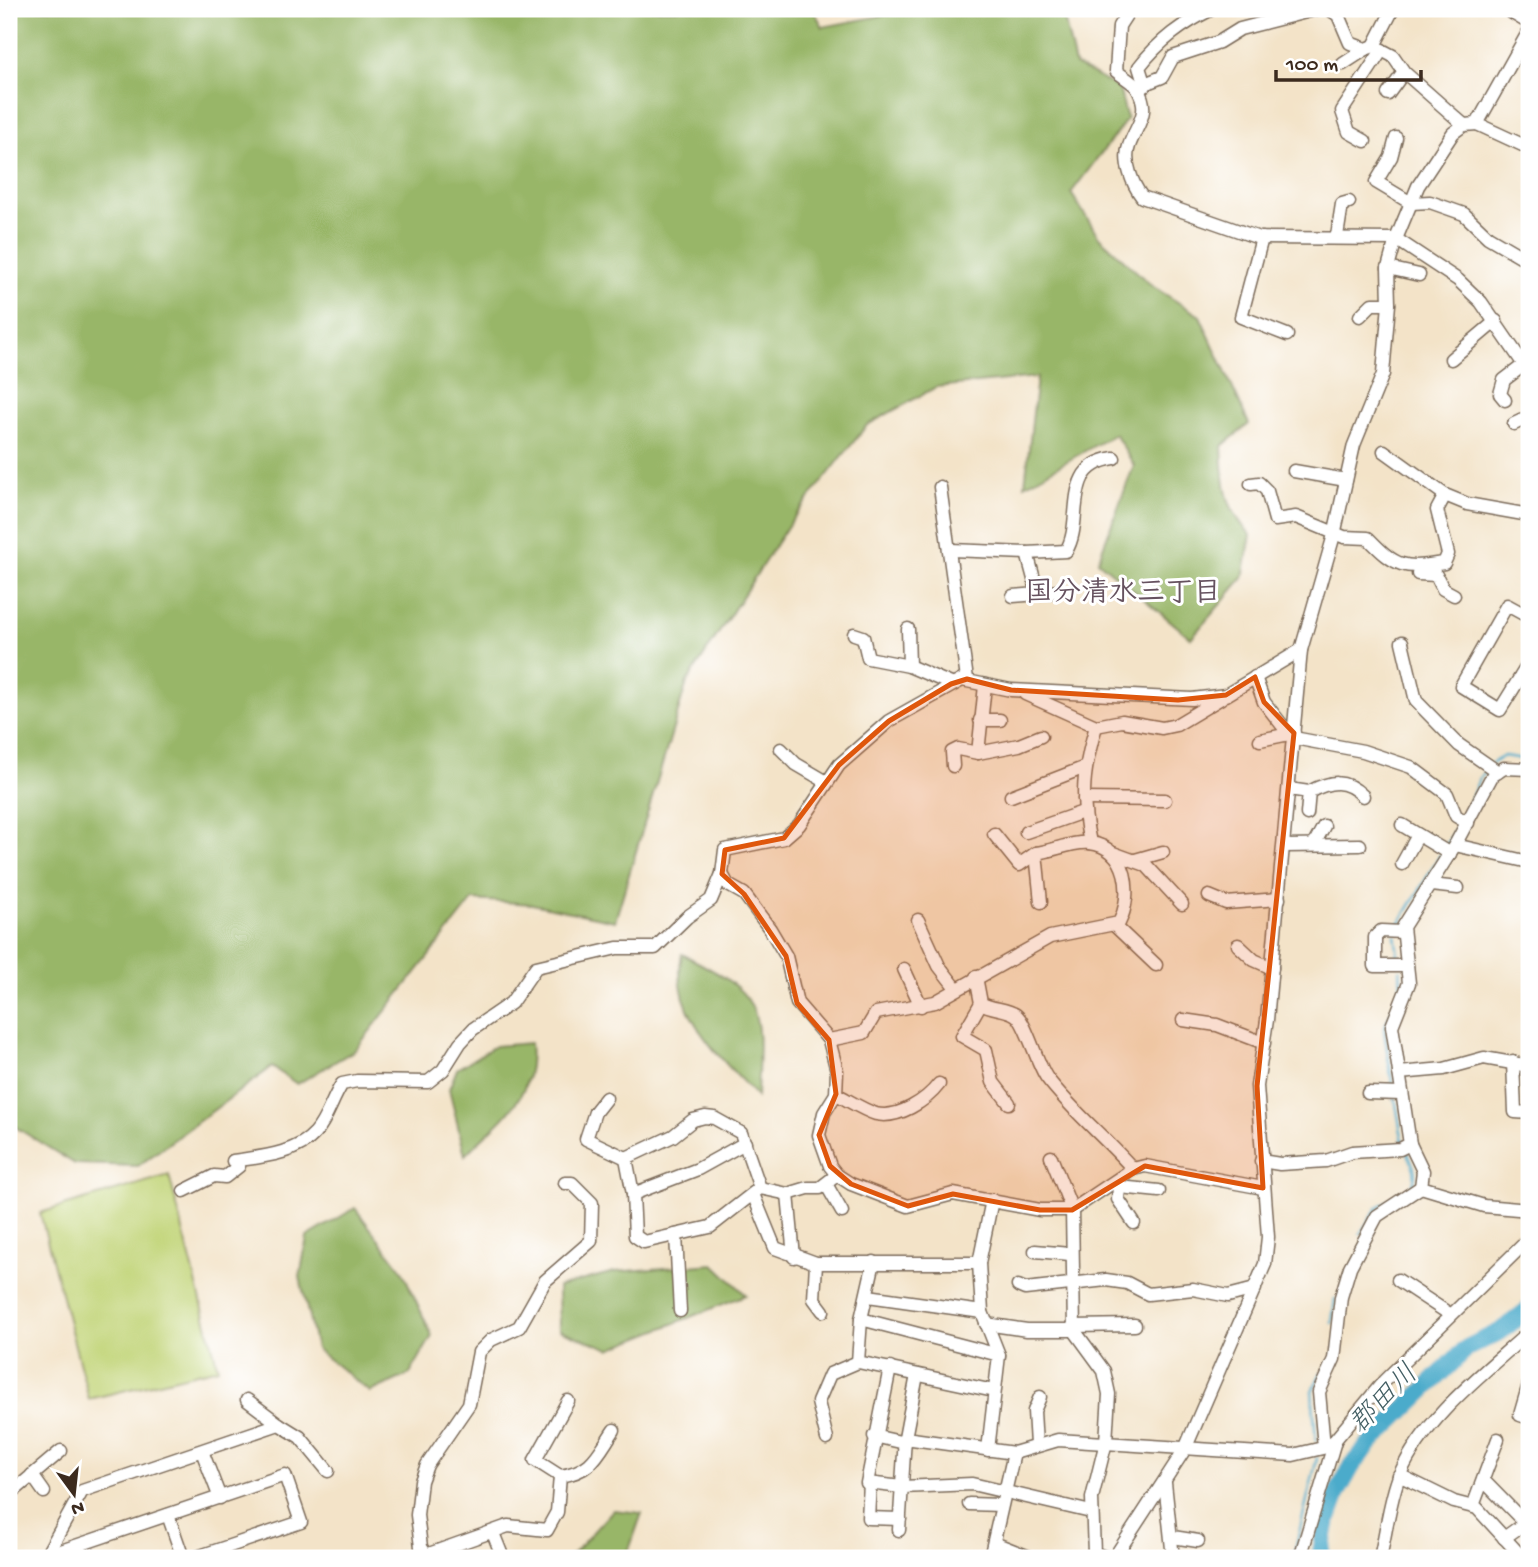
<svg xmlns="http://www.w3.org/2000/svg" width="1538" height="1567" font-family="'Gochi Hand','Klee One',sans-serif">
<rect width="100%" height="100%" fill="#fff"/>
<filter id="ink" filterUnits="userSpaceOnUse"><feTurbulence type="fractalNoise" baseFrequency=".0143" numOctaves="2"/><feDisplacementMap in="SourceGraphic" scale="14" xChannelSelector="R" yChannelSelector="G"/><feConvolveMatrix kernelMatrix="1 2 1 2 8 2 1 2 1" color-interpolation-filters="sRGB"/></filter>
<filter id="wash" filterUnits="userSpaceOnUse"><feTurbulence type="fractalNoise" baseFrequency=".00686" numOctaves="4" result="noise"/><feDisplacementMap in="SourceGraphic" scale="28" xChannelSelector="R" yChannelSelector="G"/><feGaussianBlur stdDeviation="1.57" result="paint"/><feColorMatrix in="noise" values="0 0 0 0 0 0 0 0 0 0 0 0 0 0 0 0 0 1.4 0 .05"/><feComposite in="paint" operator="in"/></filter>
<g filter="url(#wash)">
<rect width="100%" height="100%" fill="#f3e3c8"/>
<polygon fill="#c1d477" stroke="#7e7f4a" stroke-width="2" points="169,1175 218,1368 89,1399 40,1213"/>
<g fill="#98b668" stroke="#6a7043" stroke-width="2">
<path d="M9,9H813L823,27L917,9H1062L1075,65L1119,88L1127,119L1071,193L1099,237L1152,286L1200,316L1249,424L1222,446C1224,484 1223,506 1251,535L1243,578L1191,638L1098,561L1134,465L1115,434L1025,485L1037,377L936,387L867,425L789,524L687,682L615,921L532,904L473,900L355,1050L297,1084L272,1067L138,1166L75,1164L9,1123Z"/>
<path d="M682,954C766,996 761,1008 757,1097C721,1057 669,1013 682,954Z"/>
<path d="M530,1043C536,1099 501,1118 465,1155L449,1089L457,1069L495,1046Z"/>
<polygon points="355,1208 402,1270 432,1336 410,1374 370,1392 316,1349 300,1277 307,1237"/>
<polygon points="714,1264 746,1295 610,1349 559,1330 558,1287 614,1272"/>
<polygon points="613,1510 642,1513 626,1558 569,1558"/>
</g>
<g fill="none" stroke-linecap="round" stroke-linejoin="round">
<g stroke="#4cabcb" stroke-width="2.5">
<polyline points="1492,763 1504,756 1529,760"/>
<polyline points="1466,812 1479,779 1488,769"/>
<polyline points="1446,845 1459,824"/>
<polyline points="1396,929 1441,854"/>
<polyline points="1395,935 1399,963"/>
<polyline points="1400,970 1401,988"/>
<polyline points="1393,1088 1384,1029 1396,1000"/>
<polyline points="1395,1098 1403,1143"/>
<path d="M1406,1149C1412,1163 1420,1175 1410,1188"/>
<polyline points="1360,1234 1378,1207 1401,1193"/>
<polyline points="1332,1323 1335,1299"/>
<polyline points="1316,1441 1312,1391 1321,1373"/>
<polyline points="1293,1558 1317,1458"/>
</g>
<polyline stroke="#4cabcb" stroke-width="18" points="1320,1558 1326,1524 1337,1493 1352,1466 1371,1442 1467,1348 1501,1331 1529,1309"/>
</g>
</g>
<g filter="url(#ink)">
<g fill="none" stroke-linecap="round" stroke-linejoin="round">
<defs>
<g id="minor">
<path d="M1130,9L1119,26L1116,71C1122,76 1134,83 1137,88C1152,113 1136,125 1129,146C1123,162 1133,185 1142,197L1259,238L1396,239L1458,280L1481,302L1529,372"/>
<polyline points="1329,9 1338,15 1350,43 1366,49 1374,46"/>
<polyline points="1393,9 1374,46 1393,56 1404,72 1464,125"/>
<polyline points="1506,9 1529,23"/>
<polyline points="1343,64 1366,49"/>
<path d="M1145,86L1139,67C1160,40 1182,24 1212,9"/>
<polyline points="1137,87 1162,77 1173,57 1219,42 1240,29 1318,9"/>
<polyline points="1388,94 1404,72"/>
<polyline points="1477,124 1529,148"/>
<polyline points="1396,138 1391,157 1376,182 1411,203 1430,202 1464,214 1488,237 1529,261"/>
<polyline points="1365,141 1349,132 1342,111 1382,50"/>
<polyline points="1337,236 1342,204 1349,202"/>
<polyline points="1262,238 1241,317 1287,335"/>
<polyline points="1388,268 1419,275"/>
<polyline points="1360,316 1372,304 1389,304"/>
<polyline points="1451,359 1496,321"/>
<polyline points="1505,400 1500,394 1504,380 1525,364"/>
<polyline points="1514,424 1529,417"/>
<polyline points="1384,451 1445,495 1467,504 1529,515"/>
<polyline points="1294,471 1346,480"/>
<path d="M1251,484L1259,483L1267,491L1275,520L1296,517L1344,537L1368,538C1397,568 1403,569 1444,563L1448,554L1437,510L1445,495"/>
<polyline points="940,487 967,679"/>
<path d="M951,550L1027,553L1066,551C1085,521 1060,466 1114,458"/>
<polyline points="1418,574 1436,575 1443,589 1454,595"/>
<polyline points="1038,594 1058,591"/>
<polyline points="1013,596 1038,594 1027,553"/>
<polyline points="1529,617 1507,605 1461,686 1500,710 1529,663"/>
<polyline points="908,629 909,666"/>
<polyline points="854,634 863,637 868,658 909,666 951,684"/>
<polyline points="1402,642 1416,701 1459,745 1498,772"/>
<polyline points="1255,677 1264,702 1289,734"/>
<polyline points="985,685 978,753 1019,745 1041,736"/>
<polyline points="1025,694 1096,726 1122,721 1162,728 1176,725 1221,698"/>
<polyline points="980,720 1000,720"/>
<polyline points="1294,738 1363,751 1411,767 1447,794 1456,816 1468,823"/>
<polyline points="1260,740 1294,733"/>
<polyline points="781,749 796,764 825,781"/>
<polyline points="953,766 952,752 958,749 978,753"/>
<polyline points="1289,789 1309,792 1307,814"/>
<path d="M1309,792C1330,781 1345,778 1363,796"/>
<polyline points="1011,796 1083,768"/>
<polyline points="1084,799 1165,800"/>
<polyline points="1402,825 1450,854"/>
<polyline points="1026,832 1083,812"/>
<polyline points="994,834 1019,865 1036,853"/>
<path d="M1090,843C1080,796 1083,771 1096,726"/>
<polyline points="1314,844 1324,826"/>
<polyline points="1455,845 1529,862"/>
<polyline points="1284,846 1360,845"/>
<polyline points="1113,853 1146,865 1182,904"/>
<polyline points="1135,860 1163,852"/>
<polyline points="1402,864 1418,835"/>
<polyline points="1431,885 1458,888"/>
<polyline points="1209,896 1226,903 1279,899"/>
<polyline points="918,920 939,966 956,988"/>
<polyline points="1114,925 1156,965"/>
<polyline points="1402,932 1381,931 1375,937 1375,966 1407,966"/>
<polyline points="1238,945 1254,960 1272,968"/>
<polyline points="904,969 921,1006"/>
<path d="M976,977L981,1003C992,1010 1006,1008 1016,1015C1026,1022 1037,1064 1047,1078C1072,1111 1106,1138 1133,1169"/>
<polyline points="981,1003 962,1036 986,1050 993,1082 1009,1103"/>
<polyline points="1183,1020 1217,1025 1264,1043"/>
<path d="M829,1040L864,1033L876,1013L935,1002L1050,937L1119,923C1133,895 1129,848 1090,843C1073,841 1053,851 1036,853L1041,902"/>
<polyline points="1513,1062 1515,1112 1529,1113"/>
<polyline points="1399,1073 1444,1069 1484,1058 1529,1066"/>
<polyline points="1368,1093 1402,1094"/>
<path d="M836,1094C848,1100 863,1110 876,1114C898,1119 926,1101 939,1084"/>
<polyline points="606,1098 595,1112 586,1139 626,1158"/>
<polyline points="1410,1144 1392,1026 1409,983 1403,927 1455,845 1492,776 1504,768 1529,769"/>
<polyline points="1051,1157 1072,1210 1074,1330 1104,1371 1109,1394 1106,1442 1092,1498 1094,1553 1108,1558"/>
<polyline points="1261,1161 1280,1164 1326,1161 1352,1152 1400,1149 1410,1144 1423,1171 1421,1187 1484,1206 1529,1210"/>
<polyline points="1115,1183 1119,1187 1159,1191"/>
<polyline points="826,1184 842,1212"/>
<polyline points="1119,1187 1118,1199 1134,1223"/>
<polyline points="760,1188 741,1133 714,1118 705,1117 693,1120 673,1136 626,1158 633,1194 635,1236 644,1242 710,1227 760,1188 788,1194 808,1188 820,1188 837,1175"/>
<polyline points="1263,1188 1145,1166 1133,1169 1072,1210 1040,1210 953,1194 908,1206 851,1184 837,1175 830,1166 819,1135 824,1113 836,1094 837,1071 829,1040 797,1003 786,956 770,929 744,894 728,885 722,874 725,850 784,838 799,825 839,765 889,721 962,680 1011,690 1192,699 1226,695 1301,650"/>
<path d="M184,1191L214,1176L225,1177L239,1166L233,1161C259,1157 297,1154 315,1133C327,1120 332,1099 342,1084L357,1081L428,1082L443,1070L460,1043L473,1029L511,1003L536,967L617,948H655L687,917L711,900L722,874"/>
<polyline points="633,1194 698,1169 745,1143"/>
<polyline points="753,1194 775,1248 816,1263 979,1263"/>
<polyline points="788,1194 794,1257"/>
<polyline points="676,1235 680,1311"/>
<polyline points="1035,1251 1070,1254"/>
<polyline points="874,1262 861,1319 858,1362 994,1391"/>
<polyline points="816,1263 814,1299 823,1311"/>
<polyline points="1398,1280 1451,1315"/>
<polyline points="1018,1286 1025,1289 1106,1280 1127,1283 1148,1294 1193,1289 1228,1296 1255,1289"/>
<polyline points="868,1296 982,1312"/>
<polyline points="861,1319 999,1355"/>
<polyline points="986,1324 1027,1330 1074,1330"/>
<polyline points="1073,1326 1135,1325"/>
<polyline points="890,1368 867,1483 902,1487 972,1484 1091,1512"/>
<polyline points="917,1375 905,1438 1014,1453"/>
<polyline points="1529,1384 1520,1415 1529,1418"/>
<polyline points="247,1400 279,1424"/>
<polyline points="874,1436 905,1443"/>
<polyline points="827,1439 818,1402 830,1374 858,1362"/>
<polyline points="1036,1445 1034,1411 1040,1397"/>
<polyline points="1324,1447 1319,1392 1334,1359 1341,1297 1350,1267 1377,1216 1421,1187"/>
<polyline points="988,1450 999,1355 982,1312 979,1263 992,1200"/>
<polyline points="202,1451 220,1498"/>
<polyline points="32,1475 44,1492"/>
<polyline points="1399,1475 1454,1502 1477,1508 1521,1556"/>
<path d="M560,1476C593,1471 597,1455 614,1430"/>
<polyline points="1483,1480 1525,1523 1504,1538"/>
<polyline points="870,1483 868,1518 900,1519"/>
<polyline points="1165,1483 1173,1558"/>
<polyline points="9,1495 61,1451"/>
<polyline points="969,1504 1001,1505"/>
<polyline points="1473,1506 1498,1439"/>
<polyline points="168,1515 183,1558"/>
<polyline points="899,1530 905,1438"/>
<polyline points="493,1533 501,1553"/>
<polyline points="1173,1537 1198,1541"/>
<polyline points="994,1543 1032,1558"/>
<polyline points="426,1555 421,1547 417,1515 421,1481 427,1465 469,1404 479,1352 491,1340 519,1327 545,1281 591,1241 592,1203 572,1183 565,1183"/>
<polyline points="46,1556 285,1475 301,1522 194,1558"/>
<polyline points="46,1556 82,1491 279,1424 300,1437 328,1471"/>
<polyline points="425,1558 426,1555 508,1526 547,1530 557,1512 560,1476 535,1460 568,1401"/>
<polyline points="990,1558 1014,1453 1058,1440 1293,1455 1327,1447 1335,1440 1384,1381 1529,1239"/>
<polyline points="1114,1558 1185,1449 1265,1264 1268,1237 1257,1086 1267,1020 1301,650 1334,535 1354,445 1383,374 1389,304 1388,268 1396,239 1418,186 1453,133 1464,125 1477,124 1529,31"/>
<polyline points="1300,1558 1335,1441"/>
<path d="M1380,1558C1386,1533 1390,1497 1400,1474C1425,1417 1484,1373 1529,1332"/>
</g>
</defs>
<use href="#minor" stroke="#7b6b5a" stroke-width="15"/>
<use href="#minor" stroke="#fff" stroke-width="12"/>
</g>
</g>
<path fill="#df570d" fill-opacity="0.2" stroke="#df570d" stroke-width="5" stroke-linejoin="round" d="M1255,677L1264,702L1294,733L1257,1086L1263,1188L1145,1166L1072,1210H1040L953,1194L908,1206L851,1184L830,1166L819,1135L836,1094L829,1040L797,1003L786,956L744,894L722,874L725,850L784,838L839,765L889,721L951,684L967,679L1011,690L1178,700L1226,695Z"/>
<g text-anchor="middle" stroke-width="6" stroke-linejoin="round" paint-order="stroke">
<g font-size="28" font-weight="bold" fill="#66525f" stroke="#fff">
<text x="1123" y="600">国分清水三丁目</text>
</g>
<g font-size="28" font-style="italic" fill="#425e63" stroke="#fff">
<text transform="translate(1382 1397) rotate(-46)" y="10">郡田川</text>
</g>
</g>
<rect width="1538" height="1567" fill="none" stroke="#fff" stroke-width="35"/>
<g transform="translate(74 1494) rotate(165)" stroke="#ffffff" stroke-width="5" paint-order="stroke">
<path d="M0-5L12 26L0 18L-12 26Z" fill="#3b2a1e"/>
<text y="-10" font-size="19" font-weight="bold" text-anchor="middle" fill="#3b2a1e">N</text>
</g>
<path d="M1276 70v10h145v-10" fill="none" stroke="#3b2a1e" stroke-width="3.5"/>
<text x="1286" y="70" font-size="21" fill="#3b2a1e" stroke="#ffffff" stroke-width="5" paint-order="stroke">100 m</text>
</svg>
